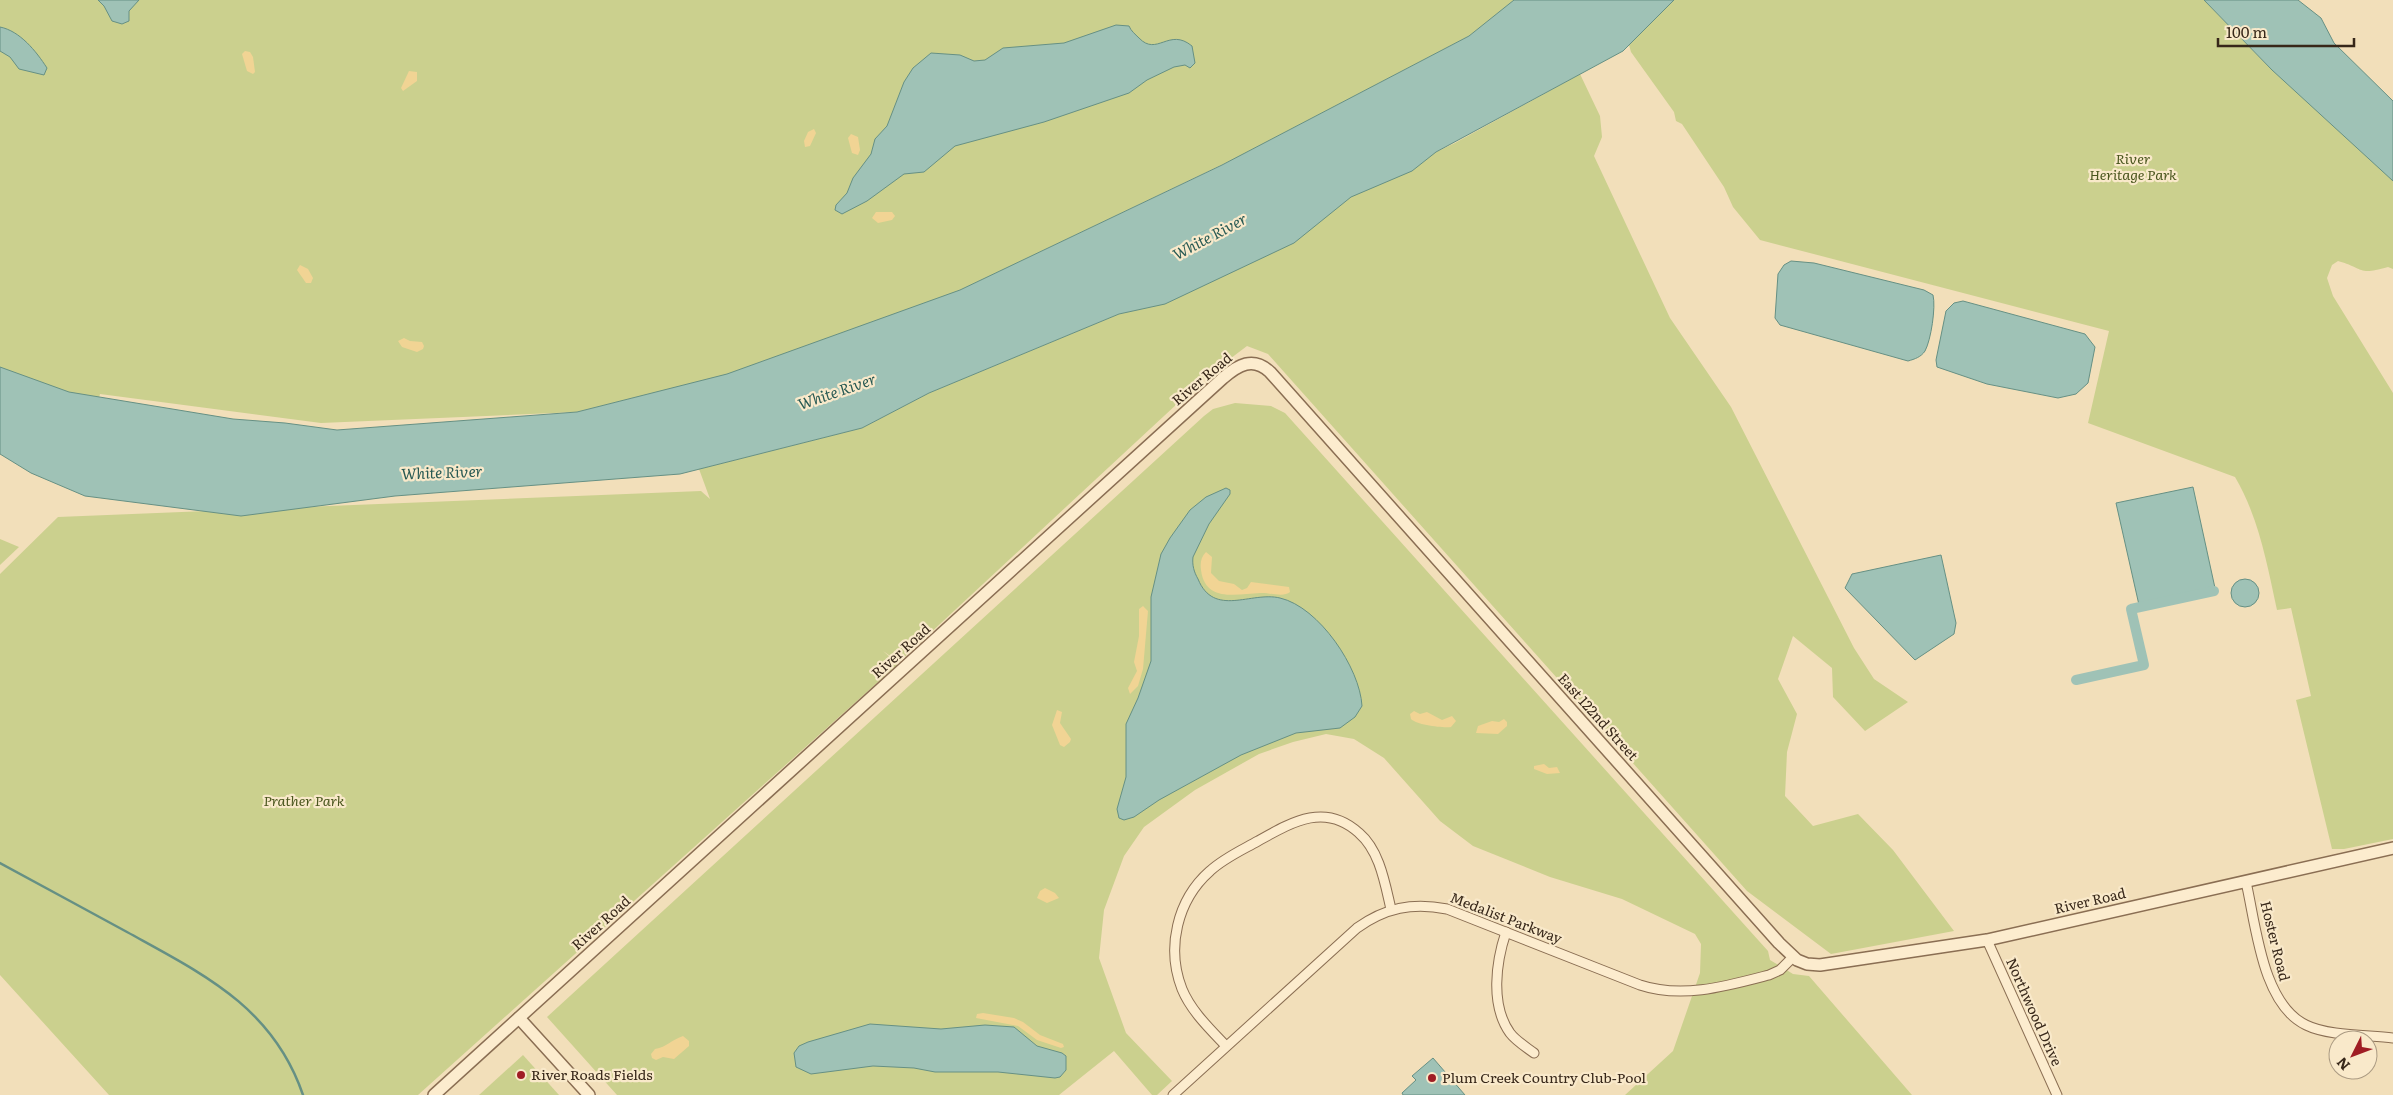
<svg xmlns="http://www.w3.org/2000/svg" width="2393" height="1095" font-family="Literata,serif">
<rect width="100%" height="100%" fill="#f2dfba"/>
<g fill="#cbd08e">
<polygon points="0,0 1515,0 1469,36 1238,157 946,297 762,366 577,412 321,423 100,394 95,415 0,381"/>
<path d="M1674,0H2204L2265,63L2393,180V269L2388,267C2357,276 2364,268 2338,261L2332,265L2327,278L2333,296L2393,393V839L2344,849H2332L2296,700L2311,696L2291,608L2277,610C2267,564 2259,518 2235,477L2088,423L2109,331L1760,240L1733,207L1724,187L1682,124L1676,121L1674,112L1631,52L1629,45Z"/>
<polygon points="1580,74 1600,116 1602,137 1594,156 1670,318 1731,407 1854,648 1874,679 1908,702 1865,731 1833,697 1832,668 1793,636 1778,679 1797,714 1787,752 1785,796 1813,826 1858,814 1893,850 1954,931 1831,954 1747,891 1268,354 1247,346 1206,377 899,662 883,651 898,664 418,1095 109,1095 0,975 0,574 58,517 701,491 710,499 699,469 862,428 929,393 1119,314 1165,303 1367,185 1455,143"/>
<polygon points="1235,403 1271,406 1285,413 1759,941 1768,951 1770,960 1793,974 1809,976 1912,1095 1625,1095 1673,1051 1700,973 1701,944 1695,934 1622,899 1550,877 1473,846 1440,821 1384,758 1354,739 1326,734 1293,742 1259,754 1195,790 1144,827 1124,856 1104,910 1099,958 1126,1033 1172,1081 1157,1095 1152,1095 1114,1051 1059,1095 617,1095 547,1017 1204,416 1213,409"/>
<polygon points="0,539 19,547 0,565"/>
<polygon points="523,1055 559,1095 479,1095"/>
</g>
<g fill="#f1d494">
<polygon points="245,51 250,52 253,57 255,72 253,74 247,71 242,54"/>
<polygon points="409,71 417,72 417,81 403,91 401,88"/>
<polygon points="814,129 816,133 810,146 805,147 804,141 808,132"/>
<polygon points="851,134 858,137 860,150 858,155 852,153 848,138"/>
<polygon points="876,212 892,212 895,216 892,220 878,223 872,218"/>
<polygon points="300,265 308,269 313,278 311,283 306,283 297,270"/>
<polygon points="404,338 410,341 422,342 424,346 423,349 417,352 402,347 398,341"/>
<path d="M1206,552L1212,557L1211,573L1219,581L1234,584L1242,590L1247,588L1251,582L1289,587L1290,592C1283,598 1269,592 1260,593C1238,594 1205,603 1201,570C1200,563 1201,557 1206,552Z"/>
<polygon points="1143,606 1148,611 1143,669 1138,686 1130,694 1128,688 1137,671 1134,662 1139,636 1139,609"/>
<polygon points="1057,710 1062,712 1060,723 1071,739 1070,742 1064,747 1060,745 1052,725"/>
<path d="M1414,711L1420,714L1427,712L1442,720L1452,716L1456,721L1451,727C1442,728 1417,725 1411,719L1410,714Z"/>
<polygon points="1504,719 1507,722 1507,726 1498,734 1476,733 1478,726 1492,721 1499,722"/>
<polygon points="1544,764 1549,768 1557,767 1560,773 1547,774 1534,769 1534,766"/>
<polygon points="1045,888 1055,893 1059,898 1047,903 1037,898 1040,891"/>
<polygon points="983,1013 1014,1018 1023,1022 1040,1035 1063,1044 1064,1047 1061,1048 1037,1040 1018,1026 976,1018 977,1014"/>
<path d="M683,1036L689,1041V1046L674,1059L663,1057L656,1060L652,1058L651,1054L655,1049C667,1047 671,1040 683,1036Z"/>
</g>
<g fill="#9fc2b6" stroke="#669084">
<polygon points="98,0 139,0 129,11 129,21 122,24 112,21 104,6"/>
<polygon points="1514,0 1674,0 1623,51 1436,152 1412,171 1351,197 1294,243 1165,304 1119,314 929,393 862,428 680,474 395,496 241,516 85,496 31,473 0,454 0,367 69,392 233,419 285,423 337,430 577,412 727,374 960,290 1222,165 1469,36"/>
<polygon points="2204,0 2298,0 2321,18 2334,43 2393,101 2393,181 2272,70"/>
<path d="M1116,25L1129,26C1131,31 1135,34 1139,38C1157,57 1169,27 1192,46L1195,63L1190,68L1185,65L1174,67L1147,80L1129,93L1044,122L955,146L924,172L904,174L867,201L842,214L835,210L836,205L847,193L853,178L871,154L875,139L887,126L904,82L913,68L931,53L960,55L974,61L985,60L1003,48L1064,43Z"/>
<path d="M0,27C20,31 36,51 47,68L44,75L19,69L10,57L0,51Z"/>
<path d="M1791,261L1814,263L1924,290L1933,295C1936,307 1931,340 1925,351C1921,357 1915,359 1908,361L1780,325L1775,318L1778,274L1784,265Z"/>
<polygon points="1963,301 2085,334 2095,347 2088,383 2076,394 2058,398 1987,384 1937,367 1936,360 1946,311 1954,303"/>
<polygon points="2193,487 2215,588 2139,605 2116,503"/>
<path d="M1226,488L1230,490V494L1209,524L1193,557C1192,565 1194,572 1198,579C1214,618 1251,591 1280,598C1319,607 1360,668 1362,706L1355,717L1340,728L1296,733L1241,755L1159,800L1134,817L1124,820L1119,818L1117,809L1126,777V724L1138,698L1151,661V597L1161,554L1170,538L1190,510L1206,497Z"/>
<polygon points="1941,555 1956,623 1954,634 1915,660 1845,588 1852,574"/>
<circle cx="2245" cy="593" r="14"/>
<polygon points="870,1024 941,1029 985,1025 1014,1027 1037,1046 1062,1053 1066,1056 1066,1070 1060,1077 1055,1078 998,1072 935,1072 914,1068 873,1066 811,1074 796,1067 794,1053 799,1046 808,1042"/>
<polygon points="1433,1058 1465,1095 1403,1095 1402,1093 1416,1080 1412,1076"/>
</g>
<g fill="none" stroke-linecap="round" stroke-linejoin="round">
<path stroke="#669084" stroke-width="2.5" d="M0,863C42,886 85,909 127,932C203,974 273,1007 303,1095"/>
<polyline stroke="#9fc2b6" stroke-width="10" points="2076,680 2144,665 2131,609 2214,591"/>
<defs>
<g id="minor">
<path d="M2246,882C2256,925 2262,1004 2306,1025C2328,1036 2368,1035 2393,1038"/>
<path d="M1506,932C1496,962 1490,1005 1510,1033C1516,1041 1526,1047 1534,1053"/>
<polyline points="1987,940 2057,1095"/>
<path d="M1226,1046C1210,1029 1191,1011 1182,989C1166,948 1177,900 1210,871C1224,858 1242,850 1258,841C1292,822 1325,802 1359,833C1380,851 1385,884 1391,909"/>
<path d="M1173,1095L1357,928C1385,908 1412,902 1447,909L1640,985C1682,999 1727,986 1769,975L1780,970L1793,957"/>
</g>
<g id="tertiary">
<polyline points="519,1018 589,1095"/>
<path d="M434,1095L1223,378C1238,365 1253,356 1270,372L1779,943L1797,960L1807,964L1820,965L1987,940L2393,848"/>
</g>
</defs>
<use href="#minor" stroke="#8a6e53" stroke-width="11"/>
<use href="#tertiary" stroke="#8a6e53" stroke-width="14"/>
<use href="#minor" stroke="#fcecce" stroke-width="9"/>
<use href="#tertiary" stroke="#fcecce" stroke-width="11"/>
</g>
<g fill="#9f1d24" stroke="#f9e9ca" stroke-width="2">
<circle cx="521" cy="1075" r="5"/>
<circle cx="1432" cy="1078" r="5"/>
</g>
<g text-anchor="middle" stroke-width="4.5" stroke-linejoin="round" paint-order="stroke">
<g font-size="14" font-style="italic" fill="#4a561e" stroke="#f9e9ca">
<text x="2133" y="164">River<tspan x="2133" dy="16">Heritage Park</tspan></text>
<text x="304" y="806">Prather Park</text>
</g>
<g font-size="14" fill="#372719" stroke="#f9e9ca">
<text transform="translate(1202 379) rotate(-40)" y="5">River Road</text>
<text transform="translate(901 651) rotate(-42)" y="5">River Road</text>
<text transform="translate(1598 717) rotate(48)" y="5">East 122nd Street</text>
<text transform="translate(2090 901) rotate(-13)" y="5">River Road</text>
<text transform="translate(1506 918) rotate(21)" y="5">Medalist Parkway</text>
<text transform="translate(601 923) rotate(-42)" y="5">River Road</text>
<text transform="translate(2275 941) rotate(76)" y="5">Hoster Road</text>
<text transform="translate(2034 1012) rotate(66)" y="5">Northwood Drive</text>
</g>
<g font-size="14" fill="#372719" stroke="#f9e9ca" text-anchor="start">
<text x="531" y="1080">River Roads Fields</text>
<text x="1442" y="1083">Plum Creek Country Club-Pool</text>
</g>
<g font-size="15" font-style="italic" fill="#275953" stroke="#f9e9ca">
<text transform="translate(1210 237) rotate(-28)" y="5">White River</text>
<text transform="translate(837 392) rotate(-19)" y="5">White River</text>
<text transform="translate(442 473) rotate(-2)" y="5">White River</text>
</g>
</g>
<g transform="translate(2353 1055) rotate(228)"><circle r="24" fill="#f9e9ca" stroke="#ab9b83"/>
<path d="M0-4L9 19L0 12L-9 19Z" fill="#9f1d24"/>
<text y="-8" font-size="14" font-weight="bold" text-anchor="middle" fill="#372719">N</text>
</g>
<path d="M2218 38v8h136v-8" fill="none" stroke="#372719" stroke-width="2.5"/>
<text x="2226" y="38" font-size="15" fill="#372719" stroke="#f9e9ca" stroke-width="4" paint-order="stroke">100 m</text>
</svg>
